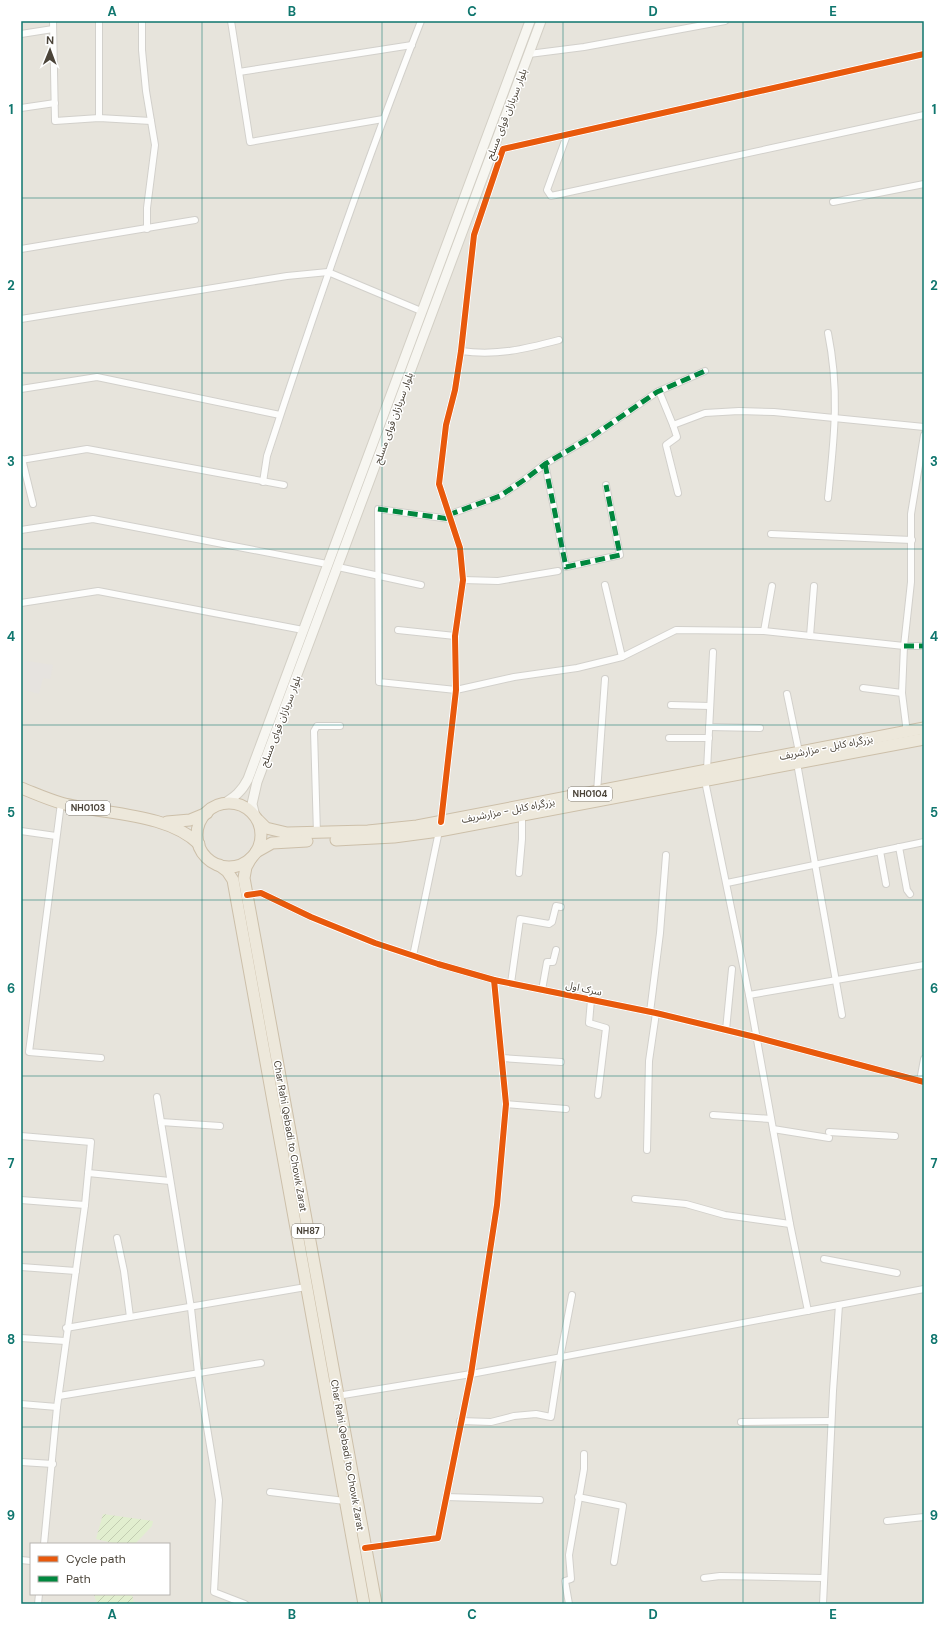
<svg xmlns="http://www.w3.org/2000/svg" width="945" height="1625" font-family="'DM Sans','Noto Sans Arabic',sans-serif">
<defs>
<pattern id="garden-furrows" width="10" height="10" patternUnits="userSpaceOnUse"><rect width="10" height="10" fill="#e1eecf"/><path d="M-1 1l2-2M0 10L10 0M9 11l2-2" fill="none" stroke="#c3cdb2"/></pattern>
</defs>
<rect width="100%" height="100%" fill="#f4f2ee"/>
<path fill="#e7e4dc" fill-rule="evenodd" d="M21,21H924V1604H21ZM31,1544H169V1594H31Z"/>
<g fill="url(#garden-furrows)">
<polygon points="103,1514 153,1521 152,1526 135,1544 117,1544 96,1539"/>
<polygon points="90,1594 132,1594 134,1604 97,1603 94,1595"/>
</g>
<polygon fill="#e6e3df" points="21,660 53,665 50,679 43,678 39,694 21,689"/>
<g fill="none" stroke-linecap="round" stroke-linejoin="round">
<defs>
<g id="street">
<polyline points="53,21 55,121 99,118 151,121"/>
<polyline points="99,21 99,118"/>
<polyline points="142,21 142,50 146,91 155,145 147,208 147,229"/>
<polyline points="231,21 250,142 383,119"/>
<polyline points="21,34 53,29"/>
<polyline points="529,54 584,47 725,21"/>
<polyline points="239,72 412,45"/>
<polyline points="21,108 55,103"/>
<polyline points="567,135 547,190 551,196 924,115"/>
<polyline points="833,202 924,184"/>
<polyline points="21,249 195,220"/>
<polyline points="21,319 287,276 328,272 421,311"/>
<path d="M828,333C840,392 834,439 828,498"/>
<path d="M461,351C497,356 525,349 559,340"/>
<polyline points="21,389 97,377 280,415"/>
<polyline points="659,391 673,425 705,413 739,411 774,412 924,427"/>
<polyline points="673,425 677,437 666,445 678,493"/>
<polyline points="22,459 33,504"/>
<polyline points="21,460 87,449 284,485"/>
<polyline points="545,464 566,567 620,555 606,485"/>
<path d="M263,482L267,456C315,309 365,164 421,21"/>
<polyline points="448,515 500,496 524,480 545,464 593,436 657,392 705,371"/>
<polyline points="450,519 378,509 379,682 456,690 514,677 577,668 622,657 676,630 764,631 904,646 924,646"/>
<polyline points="21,530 93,519 327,564"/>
<polyline points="771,534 912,540"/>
<polyline points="338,567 421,585"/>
<polyline points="463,580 498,581 558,571"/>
<polyline points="605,585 622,657"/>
<polyline points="21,603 98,591 303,630"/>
<polyline points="398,630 455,636"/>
<polyline points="764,631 772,586"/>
<polyline points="810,636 814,586"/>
<polyline points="863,688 902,693"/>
<polyline points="787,694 799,752"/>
<polyline points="671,705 710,706"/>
<polyline points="709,727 760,728"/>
<polyline points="907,733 902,693 904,646 911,582 911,514 924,435"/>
<polyline points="669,738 709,738"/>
<polyline points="797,763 842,1015"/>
<polyline points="707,770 713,652"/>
<polyline points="705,781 749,995 790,1224 808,1311"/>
<polyline points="597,792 605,679"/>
<polyline points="61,803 29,1052 101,1058"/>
<polyline points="441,822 456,690 455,636 463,580 460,548 439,484 446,425 455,390 461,351 474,235 503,149 924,54"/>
<polyline points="21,831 56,836"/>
<polyline points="317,834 314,731 317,726 340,726"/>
<polyline points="899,847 907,890 910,894"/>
<polyline points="880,851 886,884"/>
<polyline points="519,873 522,839 522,816"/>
<polyline points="727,883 924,842"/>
<polyline points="247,895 261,893 311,917 375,943 438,964 494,980 656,1013 755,1037 924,1082"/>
<polyline points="413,956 439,831"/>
<polyline points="511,983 520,919 549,924 552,922 556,906 561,907"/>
<polyline points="542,990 547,962 553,962 556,950"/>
<polyline points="749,995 924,965"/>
<polyline points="591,1000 589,1023 606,1028 598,1095"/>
<polyline points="650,1012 660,933 666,855"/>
<polyline points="726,1030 732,969"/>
<polyline points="502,1058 561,1062"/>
<polyline points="920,1081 924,1059"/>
<polyline points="157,1097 191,1308 198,1373 219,1500 214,1592 245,1604"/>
<polyline points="506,1104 566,1109"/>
<polyline points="713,1115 771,1119"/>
<polyline points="161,1122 220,1126"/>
<polyline points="773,1129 829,1138"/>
<polyline points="829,1132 895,1136"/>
<polyline points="21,1136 91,1142 85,1205 57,1407 44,1544"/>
<polyline points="647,1150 649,1061 656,1013"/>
<polyline points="88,1173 170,1181"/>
<polyline points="635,1199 686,1204 725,1215 790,1224"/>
<polyline points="21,1200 85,1205"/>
<polyline points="117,1238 124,1271 130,1317"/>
<polyline points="824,1259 897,1273"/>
<polyline points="21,1267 76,1271"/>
<polyline points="66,1328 306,1287"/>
<polyline points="21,1338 65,1341"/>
<polyline points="59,1396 261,1363"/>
<polyline points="337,1396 471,1374 924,1289"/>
<polyline points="21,1404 57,1407"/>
<polyline points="460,1421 491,1422 514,1416 536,1414 551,1417 560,1358 572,1295"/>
<polyline points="741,1422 831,1421"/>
<polyline points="21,1462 53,1464"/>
<polyline points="270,1492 345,1501"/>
<polyline points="446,1497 540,1500"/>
<polyline points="578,1497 623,1506 614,1562"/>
<polyline points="887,1521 924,1517"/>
<polyline points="365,1548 438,1538 471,1374 497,1205 506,1104 494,980"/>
<polyline points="21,1560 31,1561"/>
<polyline points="704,1578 720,1576 823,1578"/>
<polyline points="38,1604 39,1594"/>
<polyline points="569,1604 565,1581 571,1579 569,1555 584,1469 584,1454"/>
<polyline points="823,1604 833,1391 839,1305"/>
</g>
<g id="secondary">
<path d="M223,804C235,797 242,791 248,779L530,21"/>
<polyline points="255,816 252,804 257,782 541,21"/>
</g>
<g id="highway">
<path d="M21,788C34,793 47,799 61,803C104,815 166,812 199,844"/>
<circle cx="229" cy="835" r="32"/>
<polyline points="258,820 266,828 287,833 368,831 417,826 924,728"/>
<polyline points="167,822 190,820 207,813"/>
<polyline points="336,840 394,837 439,831 924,739"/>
<polyline points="256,852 272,843 307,841"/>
<polyline points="251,858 246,867 244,878 376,1604"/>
<polyline points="219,865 227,871 233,880 364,1604"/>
</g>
</defs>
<use href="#street" stroke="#d2d0cb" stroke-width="8"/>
<use href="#secondary" stroke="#d3cfc5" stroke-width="11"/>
<use href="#highway" stroke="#ccbfa9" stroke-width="13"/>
<use href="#street" stroke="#fdfdfc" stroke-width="6"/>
<use href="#secondary" stroke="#f7f6f1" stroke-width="9"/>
<use href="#highway" stroke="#ede8db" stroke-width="11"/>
<g stroke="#00873e" stroke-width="5" stroke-dasharray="10 5" stroke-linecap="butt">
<polyline points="545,464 566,567 620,555 606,485"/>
<polyline points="378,509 450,519"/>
<polyline points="448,515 500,496 524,480 545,464 593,436 657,392 705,371"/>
<polyline points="904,646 924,646"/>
</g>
<defs>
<g id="cycleway">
<polyline points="441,822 456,690 455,636 463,580 460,548 439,484 446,425 455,390 461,351 474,235 503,149 924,54"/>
<polyline points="247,895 261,893 311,917 375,943 438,964 494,980 656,1013 755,1037 924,1082"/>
<polyline points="365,1548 438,1538 471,1374 497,1205 506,1104 494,980"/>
</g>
</defs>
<use href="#cycleway" stroke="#fff" stroke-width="8"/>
<use href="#cycleway" stroke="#e8590c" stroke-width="6"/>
</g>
<path fill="none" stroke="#0f766e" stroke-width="1" stroke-opacity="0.55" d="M202,21V1604M382,21V1604M563,21V1604M743,21V1604M21,198H924M21,373H924M21,549H924M21,725H924M21,900H924M21,1076H924M21,1252H924M21,1427H924"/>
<g text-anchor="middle" stroke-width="3" stroke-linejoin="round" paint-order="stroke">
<g fill="#fff" stroke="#817c74" stroke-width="1">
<rect x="568" y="787" width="44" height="14" rx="3"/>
<rect x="66" y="801" width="44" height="14" rx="3"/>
<rect x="292" y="1224" width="32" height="14" rx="3"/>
</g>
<g font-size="9" font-weight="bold" fill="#4b4439">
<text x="590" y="797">NH0104</text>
<text x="88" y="811">NH0103</text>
<text x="308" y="1234">NH87</text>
</g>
<g font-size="10" fill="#4b4439" stroke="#fff">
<text transform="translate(506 114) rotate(-69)" y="4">بلوار سربازان قوای مسلح</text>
<text transform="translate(393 418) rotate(-70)" y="4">بلوار سربازان قوای مسلح</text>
<text transform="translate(280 721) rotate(-69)" y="4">بلوار سربازان قوای مسلح</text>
<text transform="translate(826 747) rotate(-11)" y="4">بزرگراه کابل - مزارشریف</text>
<text transform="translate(508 810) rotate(-11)" y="4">بزرگراه کابل - مزارشریف</text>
<text transform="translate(584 988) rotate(12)" y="4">سرک اول</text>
<text transform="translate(291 1136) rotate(80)" y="4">Char Rahi Qebadi to Chowk Zarat</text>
<text transform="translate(348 1455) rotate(80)" y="4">Char Rahi Qebadi to Chowk Zarat</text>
</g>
</g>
<rect width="945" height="1625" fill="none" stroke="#ffffff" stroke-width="44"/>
<rect x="30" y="1543" width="140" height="52" fill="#ffffff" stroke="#b7b4b0"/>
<rect x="38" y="1556" width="20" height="6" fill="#e8590c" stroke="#b7b4b0"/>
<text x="66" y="1563" font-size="12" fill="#4b4439">Cycle path</text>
<rect x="38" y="1576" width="20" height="6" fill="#00873e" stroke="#b7b4b0"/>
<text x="66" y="1583" font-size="12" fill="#4b4439">Path</text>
<g transform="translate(50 50) rotate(1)" stroke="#ffffff" stroke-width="3" paint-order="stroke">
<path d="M0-3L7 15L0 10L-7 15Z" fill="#4b4439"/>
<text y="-6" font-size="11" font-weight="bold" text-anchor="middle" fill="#4b4439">N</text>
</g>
<rect x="22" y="22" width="901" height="1581" fill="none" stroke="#0f766e" stroke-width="1.5"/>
<g font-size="13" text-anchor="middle" font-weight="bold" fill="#0f766e">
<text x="112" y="16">A</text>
<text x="292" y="16">B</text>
<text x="472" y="16">C</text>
<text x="653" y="16">D</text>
<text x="833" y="16">E</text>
<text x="11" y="114">1</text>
<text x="934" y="114">1</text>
<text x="11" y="290">2</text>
<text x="934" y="290">2</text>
<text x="11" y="466">3</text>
<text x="934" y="466">3</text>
<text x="11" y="641">4</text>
<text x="934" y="641">4</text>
<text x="11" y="817">5</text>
<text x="934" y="817">5</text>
<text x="11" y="993">6</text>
<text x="934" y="993">6</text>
<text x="11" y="1168">7</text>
<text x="934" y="1168">7</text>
<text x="11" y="1344">8</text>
<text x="934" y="1344">8</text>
<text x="11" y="1520">9</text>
<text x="934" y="1520">9</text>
<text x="112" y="1619">A</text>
<text x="292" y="1619">B</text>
<text x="472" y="1619">C</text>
<text x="653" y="1619">D</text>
<text x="833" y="1619">E</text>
</g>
</svg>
